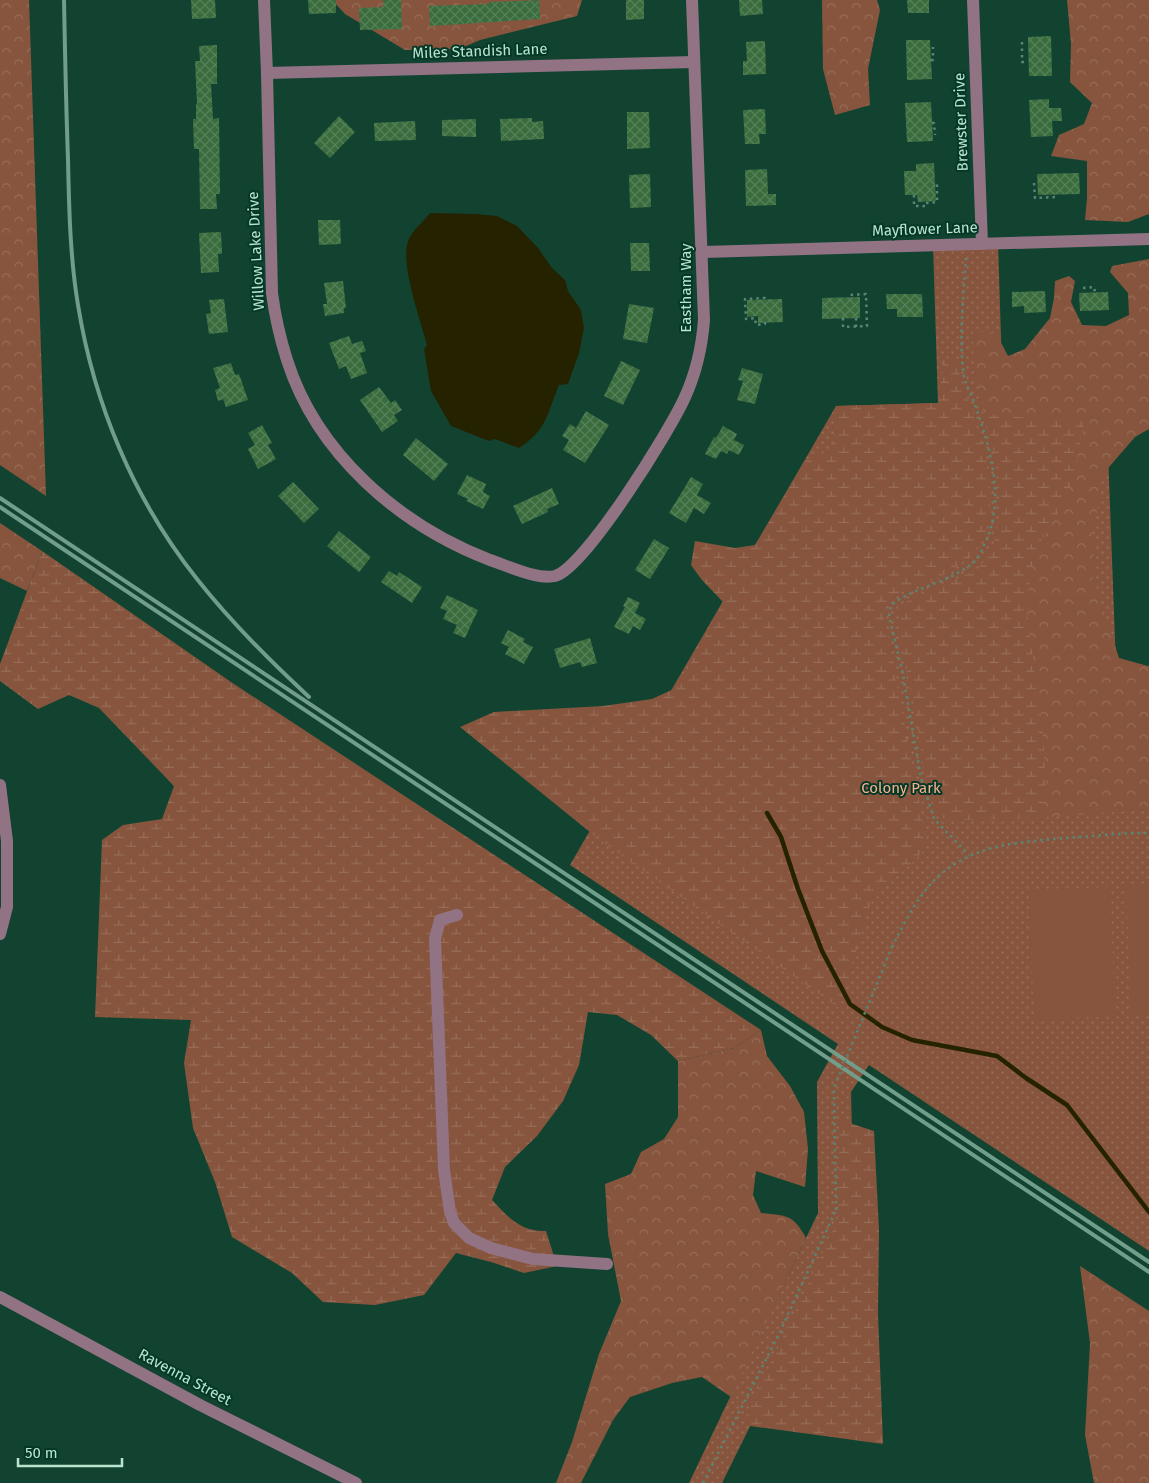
<svg xmlns="http://www.w3.org/2000/svg" width="1149" height="1483" font-family="'Fira Sans',sans-serif">
<defs>
<pattern id="grass-dots" width="8" height="8" patternUnits="userSpaceOnUse" patternTransform="scale(1.25)"><rect width="8" height="8" fill="#87553d"/><path d="M2 2h.1M6 6h.1" fill="none" stroke="#966d58" stroke-width="1.8" stroke-linecap="round"/></pattern>
<pattern id="forest-crowns" width="20" height="18" patternUnits="userSpaceOnUse" patternTransform="scale(1.25)"><rect width="20" height="18" fill="#87553d"/><path d="M2 6a3 3 0 1 1 6 0M12 15a3 3 0 1 1 6 0" fill="none" stroke="#966d58"/></pattern>
<pattern id="wetland-marsh" width="20" height="14" patternUnits="userSpaceOnUse" patternTransform="scale(1.25)"><rect width="20" height="14" fill="#87553d"/><path d="M1 5h8M5 5V1M11 12h8M15 12V8" fill="none" stroke="#966d58"/></pattern>
<pattern id="building-cross-hatch" width="8" height="8" patternUnits="userSpaceOnUse" patternTransform="scale(1.25)"><rect width="8" height="8" fill="#3b6c3e"/><path d="M0 0l8 8M0 8l8-8" fill="none" stroke="#558159"/></pattern>
</defs>
<rect width="100%" height="100%" fill="#124331"/>
<polygon fill="url(#grass-dots)" points="998,243 1003,401 1106,399 1116,666 1149,666 1149,1251 869,1065 851,1092 854,1216 722,1483 689,1483 818,1213 817,1082 838,1044 570,865 836,406 938,403 933,245"/>
<g fill="url(#forest-crowns)">
<polygon points="0,0 29,0 46,496 0,465"/>
<polygon points="332,0 582,0 577,16 480,40 459,49 405,50 345,14"/>
<polygon points="822,0 877,0 880,10 868,69 870,105 835,115 823,69"/>
<polygon points="1067,0 1149,0 1149,214 1128,222 1085,220 1087,198 1087,161 1051,156 1059,135 1084,124 1092,103 1070,82 1071,44"/>
<path d="M1149,259V429L1135,437L1103,474L1095,524L1093,577L1119,658L1148,666L1149,668V809L1039,818L1046,786L1043,736L1026,605L1034,553L1057,515L1084,416L1055,420L984,414C977,384 972,362 973,331L996,333L1008,356L1025,349L1050,318L1054,298L1055,281L1069,276L1075,281L1071,302L1082,325L1106,326L1129,315L1128,293L1110,272L1112,266Z"/>
<polygon points="0,523 42,551 27,591 0,578"/>
<path d="M761,1030L767,1056L790,1086L804,1112L808,1149L805,1187L756,1171L753,1195L761,1213C786,1216 793,1214 806,1238L731,1397L702,1377L672,1383L630,1397L613,1420L581,1483H556L572,1442L599,1354L621,1301L608,1234L605,1184L631,1174L641,1152L664,1139L678,1117V1061L734,1048Z"/>
<polygon points="1080,1266 1149,1311 1149,1483 1094,1483 1085,1435 1090,1343"/>
</g>
<g fill="url(#wetland-marsh)">
<polygon points="942,358 959,359 960,383 971,405 985,454 990,485 990,512 985,534 975,554 940,577 904,591 882,606 923,822 924,850 910,865 874,891 839,1008 596,837 460,727 494,712 603,706 652,699 678,687 723,602 702,580 691,565 695,541 735,548 755,545 804,462 827,451 837,437 836,406 938,403 943,369"/>
<polygon points="984,414 1055,420 1085,416 1073,482 1057,515 1034,553 1026,605 1043,736 1046,786 1039,818 963,820 942,818 934,807 923,768 918,726 902,647 898,606 936,587 977,570 992,551 1001,511 1000,476"/>
<path d="M42,551L231,682L761,1030L734,1048L678,1061L651,1035L617,1015L588,1012L579,1065L563,1101L537,1136L505,1167L492,1200C508,1217 521,1232 546,1231L557,1266L524,1273L491,1262L456,1253L424,1295L375,1305L323,1302L292,1273L232,1237L215,1182L193,1128L184,1063L191,1020L95,1017L102,840L123,825L162,819L174,786L99,708L69,695L38,709L0,681V664Z"/>
<polygon points="840,1120 874,1131 879,1230 878,1314 883,1444 750,1426 744,1420 838,1220"/>
</g>
<g fill="#87553d">
<polygon points="1149,884 1149,1014 1131,1015 1126,885"/>
<polygon points="1110,887 1115,1016 1034,1020 1029,890"/>
</g>
<path fill="#252200" d="M430,213L476,214L497,216L517,226L538,248L552,268L565,280L568,291L581,310L584,328L579,353L568,384L559,385C547,414 547,430 519,448L495,439L489,441L451,426L431,391L424,349L427,345C421,321 397,257 410,237C415,228 424,221 430,213Z"/>
<g fill="none" stroke-linecap="round" stroke-linejoin="round">
<polyline stroke="#252200" stroke-width="4.5" points="767,813 781,837 798,889 822,951 850,1004 882,1027 912,1040 997,1056 1026,1078 1067,1105 1149,1212"/>
</g>
<g fill="url(#building-cross-hatch)">
<polygon points="191,0 215,0 216,18 192,19"/>
<polygon points="308,0 336,0 336,13 309,14"/>
<polygon points="383,0 401,0 402,29 360,30 359,8 383,7"/>
<polygon points="539,0 540,19 430,26 429,6 489,4 489,2"/>
<polygon points="626,0 644,0 644,19 626,20"/>
<polygon points="739,0 762,0 763,14 740,16"/>
<polygon points="907,0 929,0 929,13 908,13"/>
<polygon points="1051,36 1052,76 1029,76 1028,37"/>
<polygon points="906,40 930,40 932,79 907,80"/>
<polygon points="765,41 766,74 743,75 743,61 747,61 746,42"/>
<polygon points="217,45 217,84 211,84 213,119 219,118 220,194 216,194 217,209 200,209 199,149 194,149 193,119 196,119 196,104 197,104 195,61 200,61 199,46"/>
<polygon points="1049,99 1049,108 1061,108 1062,121 1052,121 1053,136 1031,137 1029,100"/>
<polygon points="931,102 933,141 907,142 905,103"/>
<polygon points="765,109 766,134 759,134 760,144 745,144 743,110"/>
<polygon points="627,112 649,112 650,148 627,149"/>
<polygon points="339,116 355,132 330,158 314,143"/>
<polygon points="532,118 532,122 543,121 544,139 501,141 500,119"/>
<polygon points="476,119 476,137 442,136 442,120"/>
<polygon points="415,121 416,140 375,141 374,123"/>
<polygon points="934,163 936,201 918,202 917,195 905,195 904,171 916,171 916,164"/>
<polygon points="767,169 768,194 776,194 776,205 746,206 745,170"/>
<polygon points="1079,173 1080,194 1038,195 1037,174"/>
<polygon points="650,174 651,207 630,208 629,175"/>
<polygon points="318,220 340,220 341,244 319,245"/>
<polygon points="221,232 222,254 218,254 219,272 201,273 199,233"/>
<polygon points="630,243 649,243 650,271 631,271"/>
<polygon points="343,281 346,308 344,308 344,313 325,316 323,304 327,304 324,283"/>
<polygon points="1045,291 1046,312 1024,313 1024,306 1012,307 1012,292"/>
<polygon points="1108,292 1109,310 1080,311 1079,293"/>
<polygon points="886,294 922,294 923,317 897,317 897,309 887,309"/>
<polygon points="860,297 860,318 822,319 822,298"/>
<polygon points="224,299 228,332 209,334 206,314 211,313 209,300"/>
<polygon points="782,299 783,322 758,323 758,316 747,317 747,300"/>
<polygon points="629,304 654,308 647,343 623,339"/>
<polygon points="349,336 352,344 362,341 366,351 360,353 367,373 351,379 346,366 339,369 329,343"/>
<polygon points="621,361 640,370 623,405 604,396"/>
<polygon points="231,363 235,375 239,374 248,400 226,407 223,399 218,401 215,390 220,388 213,368"/>
<polygon points="742,368 763,374 755,404 737,400 743,381 738,380"/>
<polygon points="379,387 391,403 395,400 402,410 394,415 398,421 382,432 360,400"/>
<polygon points="586,411 609,425 585,463 563,450 569,440 562,436 570,424 576,428"/>
<polygon points="262,425 272,443 268,445 276,459 258,469 248,449 255,445 248,433"/>
<polygon points="723,426 737,434 734,440 744,445 739,455 729,450 727,454 721,451 716,459 705,454 714,437 716,438"/>
<polygon points="416,438 448,464 434,481 403,455"/>
<polygon points="467,475 486,484 483,492 490,496 483,509 466,501 468,499 457,494"/>
<polygon points="691,477 703,484 697,495 711,503 704,514 694,508 686,523 669,513"/>
<polygon points="293,482 319,509 304,523 278,496"/>
<polygon points="552,488 559,504 547,509 548,512 522,524 513,506"/>
<polygon points="339,531 371,557 359,572 327,546"/>
<polygon points="654,539 669,548 650,579 635,570"/>
<polygon points="389,571 397,576 399,572 422,587 412,603 381,582"/>
<polygon points="447,595 478,610 465,638 453,633 457,625 443,619 447,611 440,608"/>
<polygon points="628,597 640,603 635,613 646,619 640,630 633,626 629,634 614,627 625,607 623,606"/>
<polygon points="508,630 525,639 523,642 533,647 524,664 505,654 509,647 501,643"/>
<polygon points="590,638 597,663 582,667 580,662 560,668 554,649"/>
</g>
<g fill="none" stroke-linecap="round" stroke-linejoin="round">
<g stroke="#598674" stroke-width="2.5" stroke-dasharray="2.5 4" stroke-linecap="butt">
<polyline points="1022,42 1022,62 1028,62"/>
<polyline points="931,60 933,60 933,47"/>
<polyline points="932,123 934,123 935,135"/>
<polyline points="1034,183 1035,198 1055,197 1055,195"/>
<polyline points="914,195 914,206 926,206"/>
<polyline points="926,203 937,202 937,183 935,183"/>
<path d="M966,258C964,295 958,340 964,376C966,387 973,397 976,408C991,450 1006,503 984,545C982,550 979,557 975,561C950,583 916,586 891,605L889,616L902,670L921,778L934,819L969,855"/>
<polyline points="1083,288 1094,287 1095,292"/>
<polyline points="843,318 843,327 867,326 866,294 849,295"/>
<polyline points="856,318 856,327"/>
<polyline points="765,322 765,324 756,325 755,318 746,319 745,299 765,298 766,300"/>
<path d="M892,947C905,922 918,894 940,875C975,844 1021,842 1065,838C1093,836 1121,833 1149,833"/>
<polyline points="703,1483 780,1332 836,1210"/>
</g>
<g stroke="#927384" stroke-width="12">
<path d="M264,0L267,73L272,293C275,316 280,338 287,360C317,454 399,525 490,560C508,566 537,580 555,576C585,568 671,429 685,397C696,373 702,346 704,320L692,0"/>
<polyline points="973,0 982,244"/>
<polyline points="267,73 694,62"/>
<polyline points="703,252 1149,239"/>
<polyline points="0,785 7,841 7,907 0,934"/>
<polyline points="457,915 440,920 435,939 444,1170 450,1212 454,1223 469,1238 491,1248 533,1259 607,1264"/>
<polyline points="0,1297 200,1405 356,1483"/>
</g>
<g stroke="#719d8b" stroke-width="4">
<path d="M64,0C65,53 66,106 68,159C69,207 70,257 78,305C94,404 134,500 197,579C230,621 269,660 309,697"/>
<polyline points="0,498 1149,1262"/>
<polyline points="0,507 1149,1272"/>
</g>
<polyline stroke="#598674" stroke-width="2.5" stroke-dasharray="2.5 4" stroke-linecap="butt" points="836,1210 834,1088 892,947"/>
</g>
<g text-anchor="middle" stroke-width="4" stroke-linejoin="round" paint-order="stroke">
<g font-size="15" fill="#bae3d0" stroke="#043827">
<text transform="translate(480 51) rotate(-2)" y="5">Miles Standish Lane</text>
<text transform="translate(961 122) rotate(-92)" y="5">Brewster Drive</text>
<text transform="translate(925 229) rotate(-2)" y="5">Mayflower Lane</text>
<text transform="translate(256 251) rotate(-93)" y="5">Willow Lake Drive</text>
<text transform="translate(686 288) rotate(-90)" y="5">Eastham Way</text>
<text transform="translate(185 1377) rotate(28)" y="5">Ravenna Street</text>
</g>
<g font-size="15" fill="#f9b08f" stroke="#043827">
<text x="901" y="793">Colony Park</text>
</g>
</g>
<path d="M18 1458v8h104v-8" fill="none" stroke="#bae3d0" stroke-width="2.5"/>
<text x="25" y="1458" font-size="15" fill="#bae3d0" stroke="#043827" stroke-width="4" paint-order="stroke">50 m</text>
</svg>
